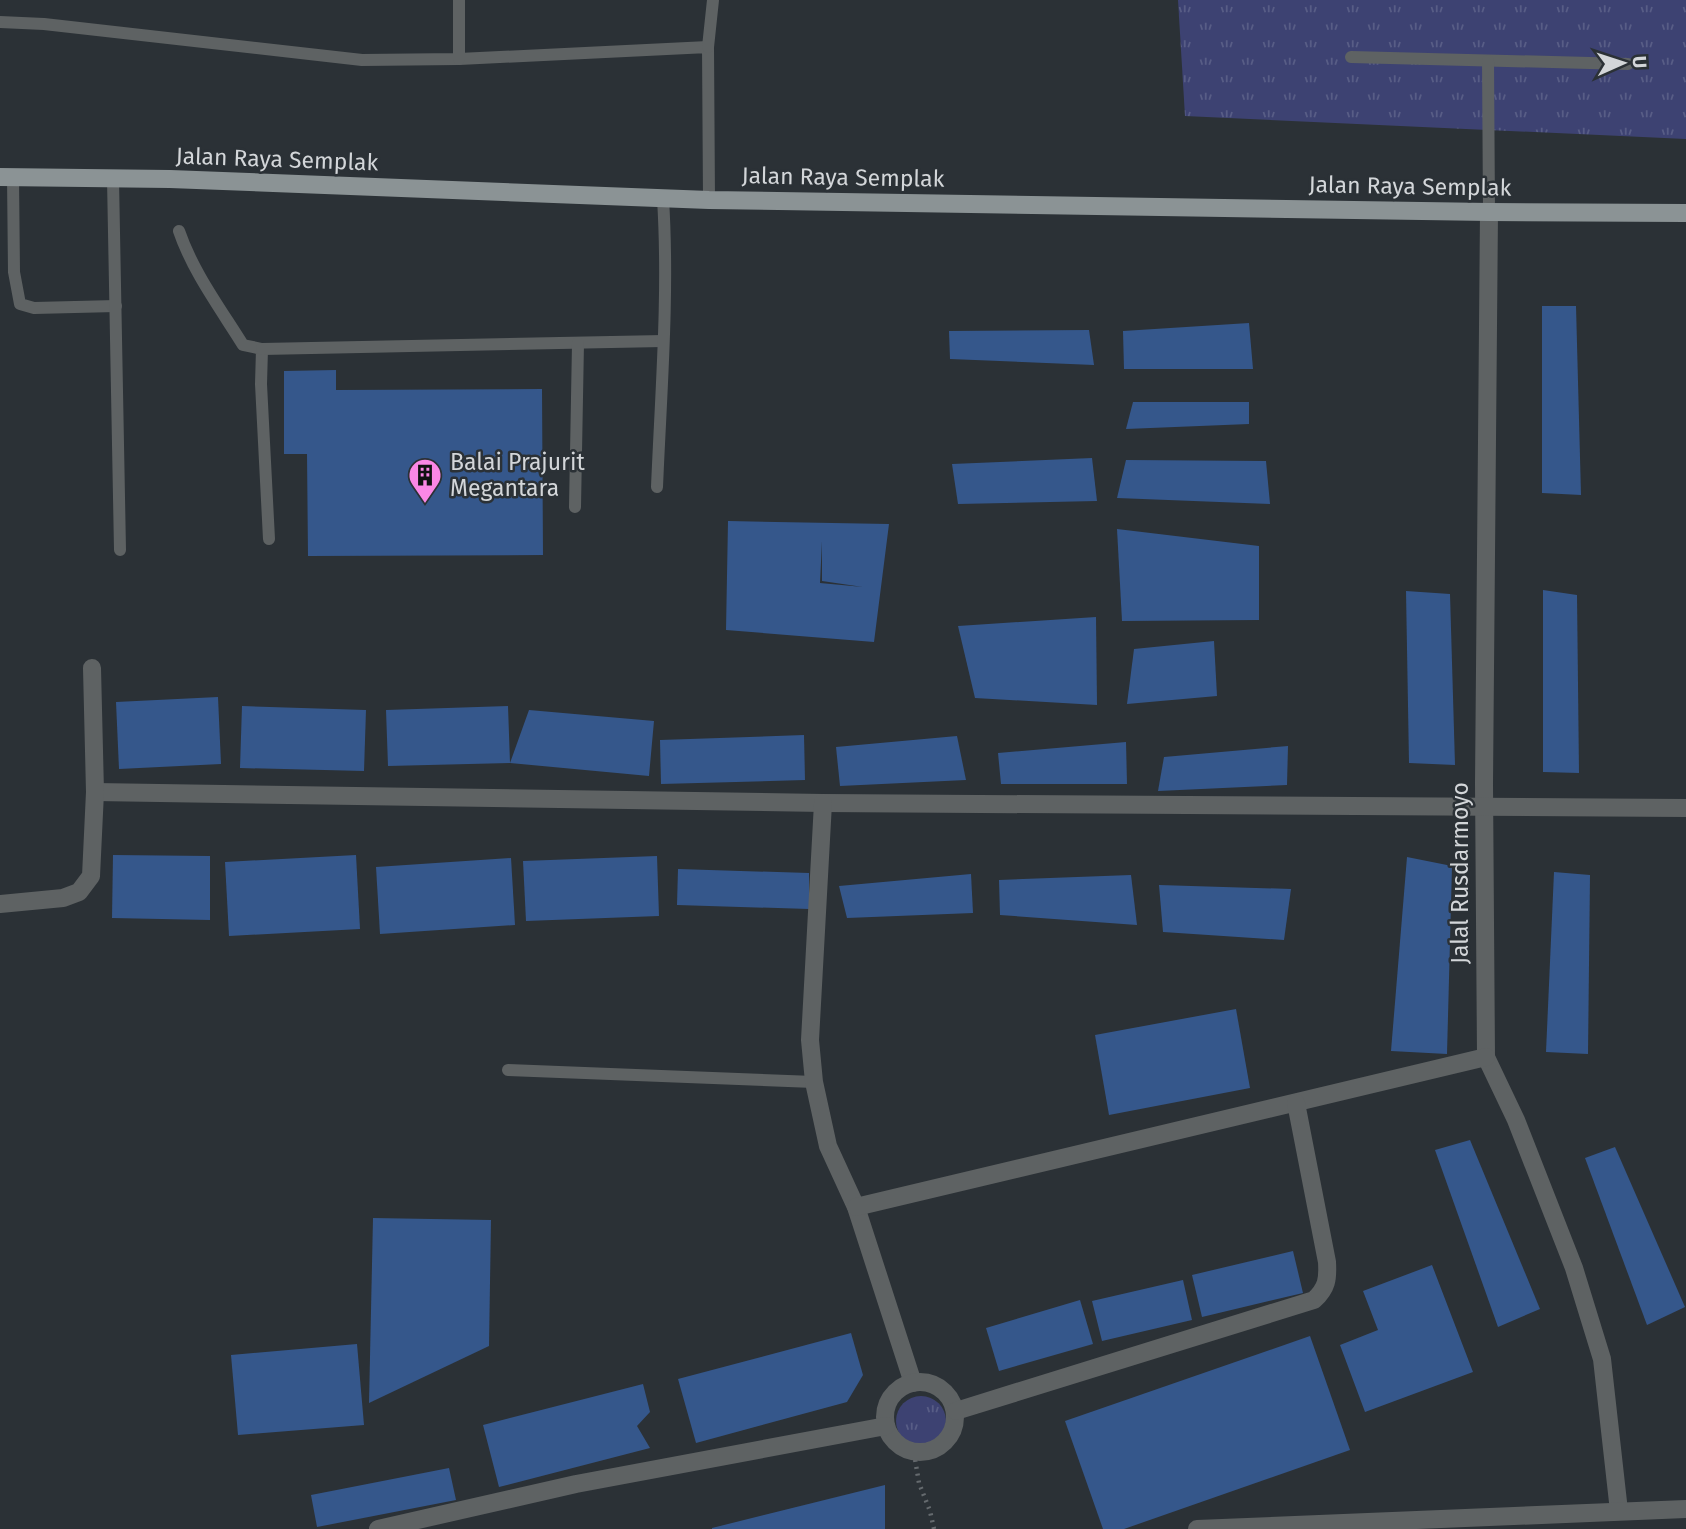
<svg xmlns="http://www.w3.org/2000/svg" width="1686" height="1529" font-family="'Fira Sans',sans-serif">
<defs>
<pattern id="grass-tufts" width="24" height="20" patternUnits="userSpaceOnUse" patternTransform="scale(1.75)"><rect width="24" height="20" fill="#3d4272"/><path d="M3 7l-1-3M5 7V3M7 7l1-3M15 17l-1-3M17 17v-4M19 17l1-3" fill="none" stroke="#585d86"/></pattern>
</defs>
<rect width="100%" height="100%" fill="#2b3136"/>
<g fill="url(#grass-tufts)">
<polygon points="1178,0 1686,0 1686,139 1185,116"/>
<circle cx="921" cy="1421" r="25"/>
</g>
<g fill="#35578b" fill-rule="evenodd">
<polygon points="1542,306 1576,306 1581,495 1542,493"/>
<polygon points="1249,323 1253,369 1124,369 1123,331"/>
<polygon points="1089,330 1094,365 950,359 949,331"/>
<polygon points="336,370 336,390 542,389 543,555 308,556 307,454 284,454 284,371"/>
<polygon points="1133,402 1249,402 1249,424 1126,429"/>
<polygon points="1092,458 1097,501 958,504 952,464"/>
<polygon points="1126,460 1266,461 1270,504 1117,498"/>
<path d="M728,521L889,524L874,642L726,630ZM822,541V581L863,587L820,583Z"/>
<polygon points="1117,529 1259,546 1259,620 1122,621"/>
<polygon points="1543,590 1577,595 1579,773 1543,772"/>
<polygon points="1406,591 1450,594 1455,765 1409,763"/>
<polygon points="1096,617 1097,705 975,698 958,626"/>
<polygon points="1214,641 1217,696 1127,704 1134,649"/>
<polygon points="218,697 221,764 119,769 116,702"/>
<polygon points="242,706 366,710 364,771 240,768"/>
<polygon points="508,706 510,763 529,710 654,721 649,776 510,763 388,766 386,710"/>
<polygon points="804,735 805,780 661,784 660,740"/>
<polygon points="957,736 966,780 840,786 836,747"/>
<polygon points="1126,742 1127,784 1001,784 998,753"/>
<polygon points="1288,746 1287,785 1158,791 1164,757"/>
<polygon points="113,855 210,856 210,920 112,918"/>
<polygon points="356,855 360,929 229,936 225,862"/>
<polygon points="657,856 659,916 526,921 523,861"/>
<polygon points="1407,857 1452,866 1447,1054 1391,1051"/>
<polygon points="511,858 515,925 380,934 376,867"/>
<polygon points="678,869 809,873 809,909 677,905"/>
<polygon points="1554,872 1590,875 1588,1054 1546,1052"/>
<polygon points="971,874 973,913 847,918 839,886"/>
<polygon points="1131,875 1137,925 1000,915 999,880"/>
<polygon points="1159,885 1291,889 1284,940 1163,932"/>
<polygon points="1236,1009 1250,1088 1109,1115 1095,1035"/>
<polygon points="1470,1140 1540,1309 1498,1327 1435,1150"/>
<polygon points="1615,1147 1685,1307 1647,1325 1585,1158"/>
<polygon points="373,1218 491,1220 489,1346 369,1403"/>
<polygon points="1293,1251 1303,1293 1202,1317 1192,1275"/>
<polygon points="1432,1265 1473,1372 1365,1412 1340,1345 1378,1330 1363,1291"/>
<polygon points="1183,1280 1192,1320 1102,1341 1092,1301"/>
<polygon points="1080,1300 1093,1344 999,1371 986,1328"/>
<polygon points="851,1333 863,1375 847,1402 696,1443 678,1379"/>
<polygon points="1310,1336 1350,1450 1124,1529 1103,1529 1065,1421"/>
<polygon points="357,1344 364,1425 238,1435 231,1355"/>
<polygon points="643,1384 650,1412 637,1426 650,1448 499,1487 483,1425"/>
<polygon points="449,1468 456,1500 317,1527 311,1495"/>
<polygon points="885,1485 885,1529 712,1529 712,1528"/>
</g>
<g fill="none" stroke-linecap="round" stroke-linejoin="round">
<polyline stroke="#656a6e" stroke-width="4.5" stroke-dasharray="2 5" stroke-linecap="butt" points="914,1453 919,1483 930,1511 934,1529"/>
<g stroke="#5e6263" stroke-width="12">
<polyline points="0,22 44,24 362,60 459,59 708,47 709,200"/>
<polyline points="708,47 713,0"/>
<polyline points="1351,57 1628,64"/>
<polyline points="459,59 459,0"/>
<polyline points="1488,61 1489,212"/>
<polyline points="13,177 14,272 20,304 34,308 116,306"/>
<polyline points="113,179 120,550"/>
<path d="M179,231C193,272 220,308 243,345L262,349L261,384L269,539"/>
<polyline points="262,349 663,341"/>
<path d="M657,487C661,391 669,294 663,199"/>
<polyline points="575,507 578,343"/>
<polyline points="508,1070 814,1082"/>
</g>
<g stroke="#5e6263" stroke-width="18">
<polyline points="1489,212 1484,784 1486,1057 1516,1120 1574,1268 1602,1359 1619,1511"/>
<polyline points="95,792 823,803 1686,808"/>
<polyline points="823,803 810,1040 814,1082 828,1146 856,1207 913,1383"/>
<polyline points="0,904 63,898 79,892 91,876 95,792 92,668"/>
<polyline points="856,1207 1486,1057"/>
<circle cx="920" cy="1417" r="35"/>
<path d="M956,1411L1314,1300C1327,1288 1328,1279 1327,1262L1296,1103"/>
<polyline points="378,1529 576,1484 886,1426"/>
<polyline points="1197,1529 1686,1509"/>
</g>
<polyline stroke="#8b9395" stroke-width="18" points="0,177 170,179 709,200 1489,212 1686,213"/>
</g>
<defs>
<symbol id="building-pin" viewBox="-11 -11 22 30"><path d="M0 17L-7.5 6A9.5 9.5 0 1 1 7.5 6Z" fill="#fb87e6" stroke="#2b3136"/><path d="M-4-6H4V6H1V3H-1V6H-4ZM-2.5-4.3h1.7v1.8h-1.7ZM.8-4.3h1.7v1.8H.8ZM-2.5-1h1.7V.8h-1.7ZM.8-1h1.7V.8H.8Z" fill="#111"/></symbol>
</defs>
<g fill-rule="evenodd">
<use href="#building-pin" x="406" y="456" width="38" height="52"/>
</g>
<g text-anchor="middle" stroke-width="5" stroke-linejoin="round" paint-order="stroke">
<g font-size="23" fill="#d3d6d9" stroke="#2b3136">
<text transform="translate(277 159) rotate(2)" y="8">Jalan Raya Semplak</text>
<text transform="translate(843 177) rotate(1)" y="8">Jalan Raya Semplak</text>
<text transform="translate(1410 186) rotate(1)" y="8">Jalan Raya Semplak</text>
<text transform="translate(1460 873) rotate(-90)" y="8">Jalal Rusdarmoyo</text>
</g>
<g font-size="23" fill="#d3d6d9" stroke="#2b3136" text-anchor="start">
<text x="450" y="470">Balai Prajurit<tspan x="450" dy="26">Megantara</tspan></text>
</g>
</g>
<g transform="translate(1623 63) rotate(87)" stroke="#2b3136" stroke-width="5" paint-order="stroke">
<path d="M0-5L12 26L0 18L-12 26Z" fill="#d3d6d9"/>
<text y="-10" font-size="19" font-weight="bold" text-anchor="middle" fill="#d3d6d9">U</text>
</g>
</svg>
